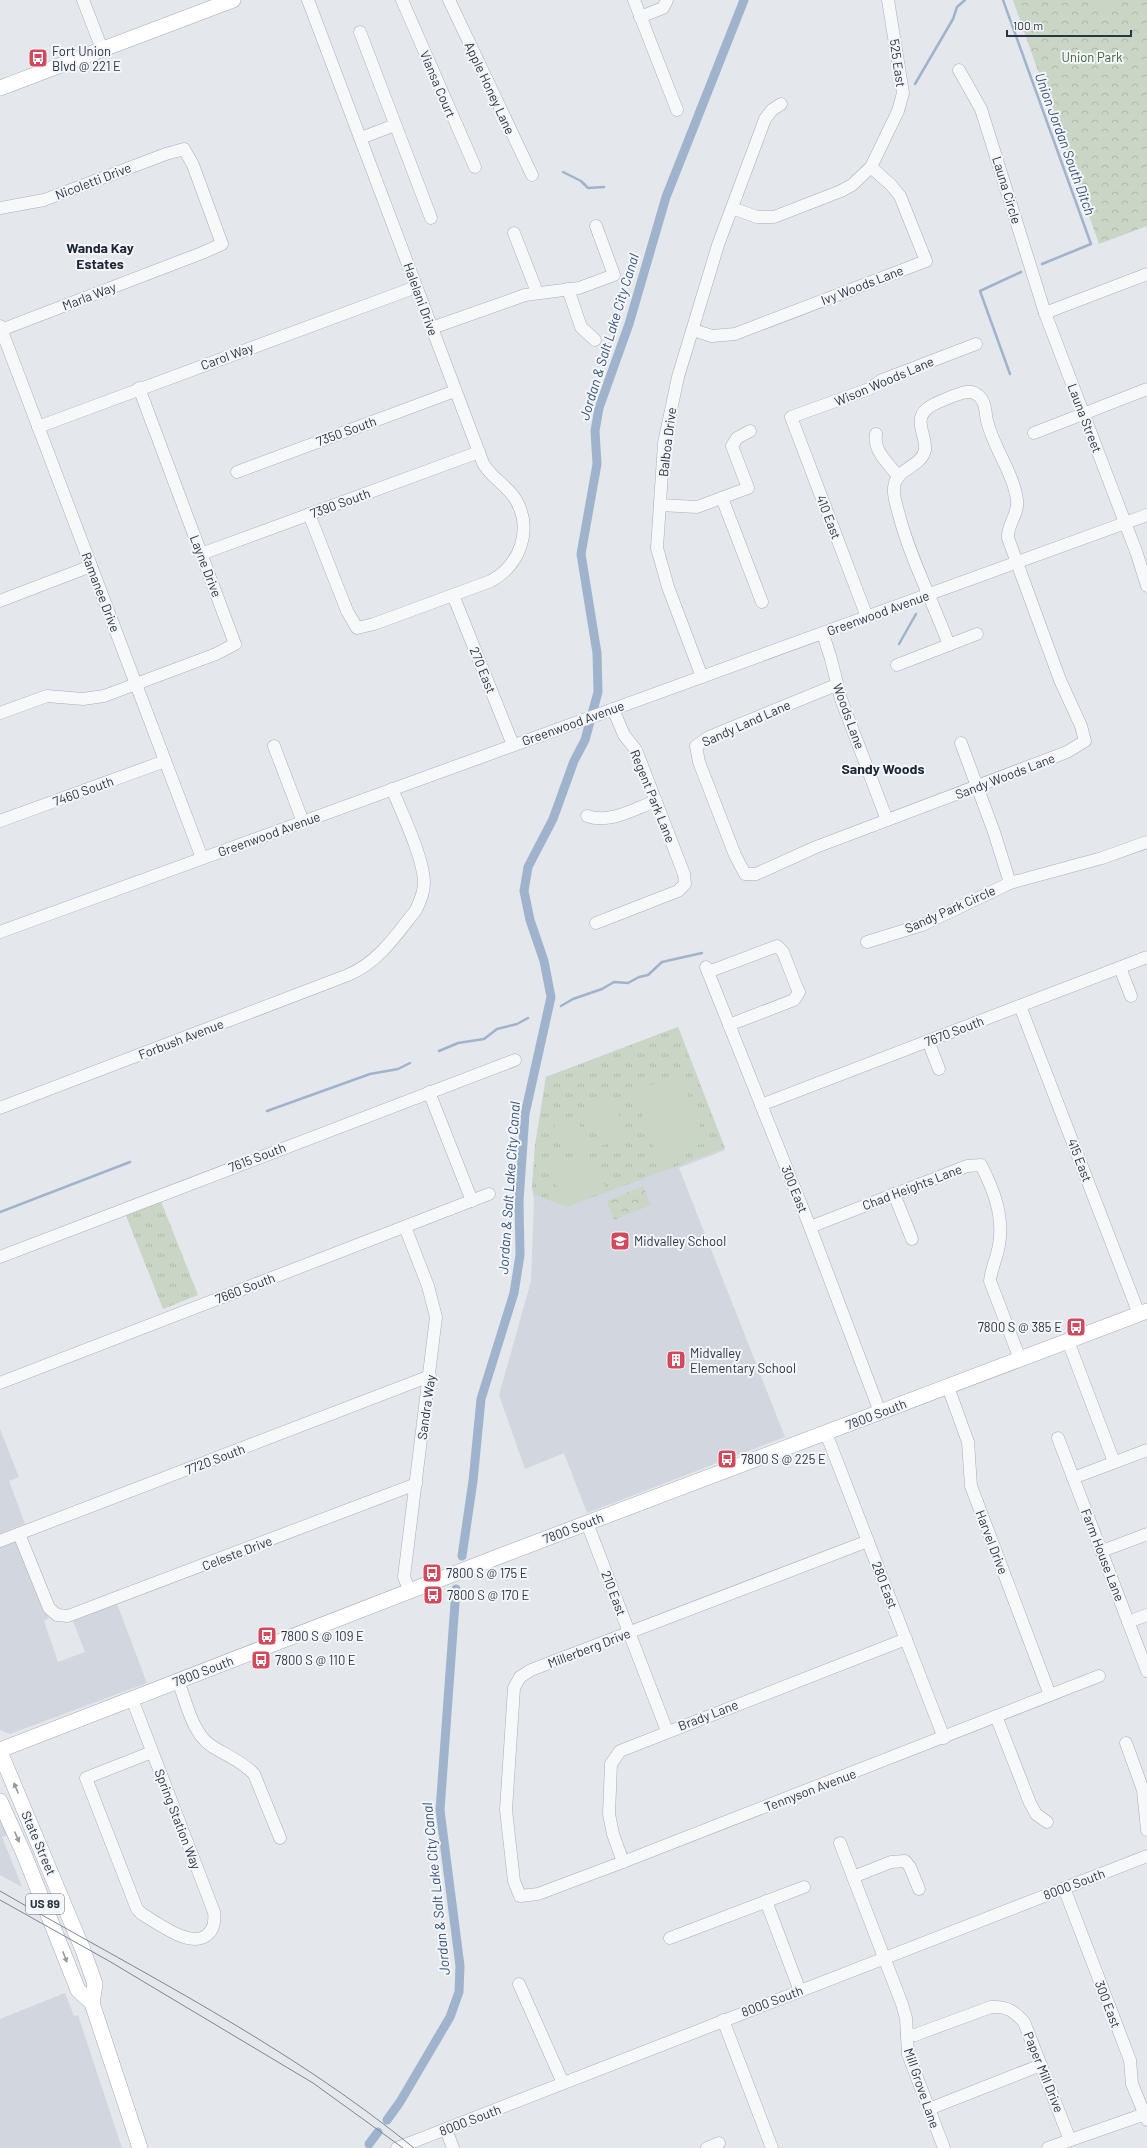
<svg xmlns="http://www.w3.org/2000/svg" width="1147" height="2148" font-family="Barlow,sans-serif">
<defs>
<pattern id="grass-tufts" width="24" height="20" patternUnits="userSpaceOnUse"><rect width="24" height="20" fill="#c9d6c5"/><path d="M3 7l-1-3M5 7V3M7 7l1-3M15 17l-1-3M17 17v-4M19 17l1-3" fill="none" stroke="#adb8ab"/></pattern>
<pattern id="forest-crowns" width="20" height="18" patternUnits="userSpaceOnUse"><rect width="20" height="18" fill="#c9d6c5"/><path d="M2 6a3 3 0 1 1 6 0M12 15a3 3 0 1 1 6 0" fill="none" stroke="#adb8ab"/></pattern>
</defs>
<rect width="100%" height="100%" fill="#e4e7ec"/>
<g fill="#d2d6de">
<polygon points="678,1027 725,1150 679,1168 785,1437 587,1513 564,1453 525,1469 499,1395 531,1281 534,1200 532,1188 535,1146 546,1077"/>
<polygon points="0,1429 19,1477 9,1481 25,1524 11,1529 42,1609 49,1618 44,1621 58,1662 85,1652 73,1621 117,1604 147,1683 10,1734 0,1730"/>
<polygon points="0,1819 8,1835 2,1837 22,1887 0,1875"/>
<polygon points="65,1993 74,2016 78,2015 122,2148 0,2148 0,2019"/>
</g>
<g fill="url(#grass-tufts)">
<polygon points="678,1027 725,1148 567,1207 535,1195 532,1188 535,1146 546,1077"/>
<polygon points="160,1199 198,1295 163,1309 125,1213"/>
</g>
<g fill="url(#forest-crowns)">
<polygon points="1013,0 1147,0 1147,226 1099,244"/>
<polygon points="643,1186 651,1205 614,1220 607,1201"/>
</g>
<g fill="#c9d6c5">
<polygon points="1089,0 1128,0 1104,10 1090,4"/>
<polygon points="680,1074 706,1142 659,1160 633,1092"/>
<polygon points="613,1100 627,1136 601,1146 587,1110"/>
<polygon points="576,1115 587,1145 566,1154 554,1124"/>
<path d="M563,1160C584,1160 599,1171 607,1191L567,1205L562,1203L549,1163Z"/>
</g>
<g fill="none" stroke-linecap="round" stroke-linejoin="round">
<g stroke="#9fb4cc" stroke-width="2.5">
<polyline points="1003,0 1091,244 1042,264"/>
<polyline points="915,84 953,19 957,7 965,0"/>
<polyline points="563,172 581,181 588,188 604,187"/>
<polyline points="1010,374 980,291 1021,272"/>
<polyline points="899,644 916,614"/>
<polyline points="561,1006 573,999 602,989 614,982 628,983 639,977 648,975 662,962 702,953"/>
<polyline points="439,1051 458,1043 484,1039 497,1029 517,1024 528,1018"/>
<polyline points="267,1111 370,1074 398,1069 410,1063"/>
<polyline points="0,1212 130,1162"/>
</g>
<g stroke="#9fb4cc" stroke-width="9">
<polyline points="462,1556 473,1481 481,1399 514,1293 520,1255 519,1201 525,1114 551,997 544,961 530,920 524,891 528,867 553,819 574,761 585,740 598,692 597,653 581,554 597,464 595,431 599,408 629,324 666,197 744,0"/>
<polyline points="387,2120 400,2102 450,2017 459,1992 460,1966 440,1810 456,1589"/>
<polyline points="369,2144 378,2132"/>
</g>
<defs>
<g id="minor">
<polyline points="83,0 102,49"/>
<path d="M308,0L483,463C491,478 507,485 516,500C533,530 520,565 491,581L374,624L357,628L347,611L309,514"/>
<polyline points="402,0 475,167"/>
<polyline points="449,0 532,175"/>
<polyline points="634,0 677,110"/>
<polyline points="640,17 663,8 667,0"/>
<polyline points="360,32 431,218"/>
<polyline points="959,70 981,109 1045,313 1137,554 1147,586"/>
<polyline points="361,138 395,125"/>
<polyline points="0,208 44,200 166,154 184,149 193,165 222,244 202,253 1,330"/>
<polyline points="732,208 757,217 774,217 841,191 852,185 871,167 898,111 903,93 888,0"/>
<polyline points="514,233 537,292"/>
<polyline points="568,289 581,327 595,340"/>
<polyline points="1045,313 1147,274"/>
<polyline points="0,326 202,858"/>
<polyline points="432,328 525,295 579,288 614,275 596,226"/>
<polyline points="693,330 712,336 735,334 926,261 900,196 891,185 871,167"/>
<polyline points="38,427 416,287"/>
<polyline points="1034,433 1147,389"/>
<path d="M876,434C873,451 888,463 898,476"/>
<polyline points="237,472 455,391"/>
<polyline points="722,498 762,602"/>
<polyline points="660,505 697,507 748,488 732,446 737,438 750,431"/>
<polyline points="201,554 479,452"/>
<polyline points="453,595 513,745"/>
<polyline points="0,601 91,566"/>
<polyline points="867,617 791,417 869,389 882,380 976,344"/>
<polyline points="823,634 831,659 841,699 887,820"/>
<polyline points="897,665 977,634"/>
<polyline points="702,677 668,587 657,548 664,443 678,377 718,245 765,119 772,110 781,104"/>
<path d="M836,685L709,737L696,746L699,762L735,855L745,874H756L816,847L1067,752L1085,741L1081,726L1060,680L1008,538C1007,524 1019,514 1017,500C1013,472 994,449 987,421C985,412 986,399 976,394C969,389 960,394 953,396C940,402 917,407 921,426C922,434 926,441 925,450C921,468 895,468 894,488C893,497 897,506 899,515C911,560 933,602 949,645"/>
<polyline points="0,713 47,696 83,699 104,696 216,654 235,644 139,388"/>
<polyline points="961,743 994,832 1010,883"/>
<polyline points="274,746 303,822"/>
<path d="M587,816C610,824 634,809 656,801"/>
<polyline points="0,821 165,761"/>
<polyline points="596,923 678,891 685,884 684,874 636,750 624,735 613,709"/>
<polyline points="0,932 1147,515"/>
<polyline points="867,942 922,925 1010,883 1102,858 1147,842"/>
<polyline points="706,967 810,1227 880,1412"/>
<polyline points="1120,968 1131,996"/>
<polyline points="708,972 777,946 783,952 797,988 799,992 794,1000 729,1025"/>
<polyline points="1020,1006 1139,1314"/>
<polyline points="928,1041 939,1069"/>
<polyline points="429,1092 472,1201"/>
<polyline points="761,1105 1147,957"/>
<path d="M0,1108L348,975C379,962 396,935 416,910C420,901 424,893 424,883C424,859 402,813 392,789"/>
<polyline points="894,1194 912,1239"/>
<polyline points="405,1227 428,1286 436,1317 404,1577 410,1592"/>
<path d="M810,1227L967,1166L981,1165C994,1190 1004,1217 999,1245C997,1258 991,1269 990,1281L1020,1359"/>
<polyline points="0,1257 515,1060"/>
<polyline points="1068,1341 1114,1462"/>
<polyline points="0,1383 489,1194"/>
<polyline points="948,1387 968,1442 971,1486 1050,1695"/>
<polyline points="826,1433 944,1738"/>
<polyline points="1058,1438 1147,1671"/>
<polyline points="1073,1478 1147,1450"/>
<polyline points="587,1523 667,1731"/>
<polyline points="19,1534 49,1608 57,1615 68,1616 416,1484"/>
<polyline points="0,1541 430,1376"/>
<polyline points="868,1541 531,1670 520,1677 514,1688 506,1810 514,1881 520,1896 538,1894 623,1862 1099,1676"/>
<polyline points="1102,1551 1147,1534"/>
<polyline points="1128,1622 1147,1615"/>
<path d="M178,1681C186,1701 192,1732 210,1745C225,1755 242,1761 254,1774L280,1838"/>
<path d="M132,1699L214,1912C215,1920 215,1928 208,1934C192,1950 158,1923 142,1914L137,1909L86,1778L152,1752"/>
<polyline points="996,1716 1030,1803 1036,1814 1047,1822"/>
<polyline points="1126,1743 1143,1790 1147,1830"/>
<polyline points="840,1843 902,2004 906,2018 908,2054 944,2148"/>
<polyline points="623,1862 613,1834 609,1814 611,1764 620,1751 906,1639"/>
<polyline points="853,1877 891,1862 905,1861 910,1867 919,1889"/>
<polyline points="1064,1888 1130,2060 1132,2084 1147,2120"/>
<polyline points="766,1901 800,1991"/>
<polyline points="670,1938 804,1887"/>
<polyline points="519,1984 563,2083"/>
<polyline points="723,2020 772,2148"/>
<path d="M907,2034L915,2035L991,2007C1007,2006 1014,2011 1024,2022L1070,2140"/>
<polyline points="929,2109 1041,2065"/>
<polyline points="446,2129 453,2148"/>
<polyline points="397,2148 1147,1856"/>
<polyline points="707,2148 719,2143"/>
<polyline points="1048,2148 1145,2114"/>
</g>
<g id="major">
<polyline points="0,88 233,0"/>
<polyline points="0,1750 500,1556 1147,1311"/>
<polyline points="0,1752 83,1950 95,1984 92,2003"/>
<polyline points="0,1801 24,1854 78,1990 92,2003 140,2148"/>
</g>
</defs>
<use href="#minor" stroke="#a9aeb7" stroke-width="13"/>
<use href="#major" stroke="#a3abb8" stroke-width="16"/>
<use href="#minor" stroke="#f7f8fa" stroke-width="12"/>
<use href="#major" stroke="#fff" stroke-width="15"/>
<g stroke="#7d8696" stroke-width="1">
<path d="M0,1891C140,1972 288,2045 414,2148"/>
<polyline points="0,1900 109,1961 313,2083 403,2148"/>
</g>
</g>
<defs><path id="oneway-solid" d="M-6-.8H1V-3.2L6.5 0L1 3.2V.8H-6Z"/></defs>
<g fill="#959aa2">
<use href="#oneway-solid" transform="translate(16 1788) rotate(-113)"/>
<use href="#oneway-solid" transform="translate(17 1837) rotate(66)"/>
<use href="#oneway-solid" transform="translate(65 1957) rotate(69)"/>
</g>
<defs>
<symbol id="bus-square" viewBox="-11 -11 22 22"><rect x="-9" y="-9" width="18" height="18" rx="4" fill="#d1495b" stroke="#f4f6f9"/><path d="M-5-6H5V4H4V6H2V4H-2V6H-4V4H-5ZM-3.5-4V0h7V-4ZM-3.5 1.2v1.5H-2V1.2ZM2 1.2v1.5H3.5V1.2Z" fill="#fff"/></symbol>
<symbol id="school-square" viewBox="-11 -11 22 22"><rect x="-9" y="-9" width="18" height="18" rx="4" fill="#d1495b" stroke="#f4f6f9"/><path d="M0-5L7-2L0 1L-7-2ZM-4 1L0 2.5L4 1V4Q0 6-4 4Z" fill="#fff"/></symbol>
<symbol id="building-square" viewBox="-11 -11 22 22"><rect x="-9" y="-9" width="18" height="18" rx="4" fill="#d1495b" stroke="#f4f6f9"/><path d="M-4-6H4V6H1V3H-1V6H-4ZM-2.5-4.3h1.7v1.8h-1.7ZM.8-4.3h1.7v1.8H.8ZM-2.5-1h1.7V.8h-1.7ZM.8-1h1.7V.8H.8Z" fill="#fff"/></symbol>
</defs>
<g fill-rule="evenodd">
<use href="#bus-square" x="27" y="47" width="22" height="22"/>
<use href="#school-square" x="609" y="1230" width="22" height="22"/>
<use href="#bus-square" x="1065" y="1316" width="22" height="22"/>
<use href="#building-square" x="665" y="1349" width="22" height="22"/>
<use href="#bus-square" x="716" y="1448" width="22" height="22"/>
<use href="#bus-square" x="421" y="1562" width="22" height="22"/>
<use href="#bus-square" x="422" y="1584" width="22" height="22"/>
<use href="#bus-square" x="256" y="1625" width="22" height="22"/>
<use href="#bus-square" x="250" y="1649" width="22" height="22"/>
</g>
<g text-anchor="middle" stroke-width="4" stroke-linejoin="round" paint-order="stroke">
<rect fill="#f4f6f9" stroke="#676e7b" stroke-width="1" x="26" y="1894" width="38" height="20" rx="3"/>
<g font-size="12" font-weight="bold" fill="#2b3445">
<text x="45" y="1908">US 89</text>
</g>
<g font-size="13" fill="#2b3445" stroke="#f4f6f9" text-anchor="start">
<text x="52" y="56">Fort Union<tspan x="52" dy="15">Blvd @ 221 E</tspan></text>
<text x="634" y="1246">Midvalley School</text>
<text x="1062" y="1332" text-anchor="end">7800 S @ 385 E</text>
<text x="690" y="1358">Midvalley<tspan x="690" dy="15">Elementary School</tspan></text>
<text x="741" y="1464">7800 S @ 225 E</text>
<text x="446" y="1578">7800 S @ 175 E</text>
<text x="447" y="1600">7800 S @ 170 E</text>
<text x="281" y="1641">7800 S @ 109 E</text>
<text x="275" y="1665">7800 S @ 110 E</text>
</g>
<g font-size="13" fill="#3f6138" stroke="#f4f6f9">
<text x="1092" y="62">Union Park</text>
</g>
<g font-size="13" fill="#2b3445" stroke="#f4f6f9">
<text transform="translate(898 63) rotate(82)" y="5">525 East</text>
<text transform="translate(438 84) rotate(67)" y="5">Viansa Court</text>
<text transform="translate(490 88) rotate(65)" y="5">Apple Honey Lane</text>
<text transform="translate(93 181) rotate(-21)" y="5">Nicoletti Drive</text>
<text transform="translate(1007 190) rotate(73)" y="5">Launa Circle</text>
<text transform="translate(862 285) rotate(-21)" y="5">Ivy Woods Lane</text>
<text transform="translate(89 296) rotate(-21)" y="5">Marla Way</text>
<text transform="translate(421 299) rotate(70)" y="5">Halelani Drive</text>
<text transform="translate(227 356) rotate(-20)" y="5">Carol Way</text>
<text transform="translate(884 381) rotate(-23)" y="5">Wison Woods Lane</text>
<text transform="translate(1085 418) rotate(69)" y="5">Launa Street</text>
<text transform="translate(346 431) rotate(-20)" y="5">7350 South</text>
<text transform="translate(667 442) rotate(-83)" y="5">Balboa Drive</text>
<text transform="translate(340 503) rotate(-20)" y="5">7390 South</text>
<text transform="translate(829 517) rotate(69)" y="5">410 East</text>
<text transform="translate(206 566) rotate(69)" y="5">Layne Drive</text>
<text transform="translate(101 592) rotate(69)" y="5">Ramanee Drive</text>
<text transform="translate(878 613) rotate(-20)" y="5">Greenwood Avenue</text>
<text transform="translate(483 670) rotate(68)" y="5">270 East</text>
<text transform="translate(849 716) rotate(70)" y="5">Woods Lane</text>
<text transform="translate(573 723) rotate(-20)" y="5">Greenwood Avenue</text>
<text transform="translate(746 723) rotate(-24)" y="5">Sandy Land Lane</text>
<text transform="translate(1005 776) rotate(-21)" y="5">Sandy Woods Lane</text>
<text transform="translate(83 791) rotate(-20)" y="5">7460 South</text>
<text transform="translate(653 796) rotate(68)" y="5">Regent Park Lane</text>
<text transform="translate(269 834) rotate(-20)" y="5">Greenwood Avenue</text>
<text transform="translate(950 909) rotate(-24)" y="5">Sandy Park Circle</text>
<text transform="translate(954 1031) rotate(-21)" y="5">7670 South</text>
<text transform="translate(181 1039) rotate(-21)" y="5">Forbush Avenue</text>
<text transform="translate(257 1157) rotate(-21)" y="5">7615 South</text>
<text transform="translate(1080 1160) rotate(69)" y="5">415 East</text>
<text transform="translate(912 1187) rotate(-21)" y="5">Chad Heights Lane</text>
<text transform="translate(795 1189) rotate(68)" y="5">300 East</text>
<text transform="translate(245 1288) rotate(-21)" y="5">7660 South</text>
<text transform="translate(426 1407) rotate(-82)" y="5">Sandra Way</text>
<text transform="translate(876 1414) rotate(-21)" y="5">7800 South</text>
<text transform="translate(215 1459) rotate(-21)" y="5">7720 South</text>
<text transform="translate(573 1528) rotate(-21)" y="5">7800 South</text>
<text transform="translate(992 1542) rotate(69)" y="5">Harvel Drive</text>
<text transform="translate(237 1553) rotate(-21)" y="5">Celeste Drive</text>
<text transform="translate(1103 1555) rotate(69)" y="5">Farm House Lane</text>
<text transform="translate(885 1585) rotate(69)" y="5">280 East</text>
<text transform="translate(614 1593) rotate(69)" y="5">210 East</text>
<text transform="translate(589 1648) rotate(-21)" y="5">Millerberg Drive</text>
<text transform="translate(203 1671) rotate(-21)" y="5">7800 South</text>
<text transform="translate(708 1715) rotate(-21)" y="5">Brady Lane</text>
<text transform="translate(810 1790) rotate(-21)" y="5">Tennyson Avenue</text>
<text transform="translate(178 1819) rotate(69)" y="5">Spring Station Way</text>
<text transform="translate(39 1843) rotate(67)" y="5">State Street</text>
<text transform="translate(1074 1884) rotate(-21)" y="5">8000 South</text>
<text transform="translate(772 2001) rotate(-21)" y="5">8000 South</text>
<text transform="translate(1108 2004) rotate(69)" y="5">300 East</text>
<text transform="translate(1044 2072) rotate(68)" y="5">Paper Mill Drive</text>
<text transform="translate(922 2088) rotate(71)" y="5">Mill Grove Lane</text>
<text transform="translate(470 2120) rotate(-21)" y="5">8000 South</text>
</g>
<g font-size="14" font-style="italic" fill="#34527a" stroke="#f4f6f9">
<text transform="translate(1065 144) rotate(70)" y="5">Union Jordan South Ditch</text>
<text transform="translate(609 337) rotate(-73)" y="5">Jordan &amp; Salt Lake City Canal</text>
<text transform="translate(509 1188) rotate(-86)" y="5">Jordan &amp; Salt Lake City Canal</text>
<text transform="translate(436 1889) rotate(-96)" y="5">Jordan &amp; Salt Lake City Canal</text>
</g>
<g font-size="14" font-weight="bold" fill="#1d2536" stroke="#f4f6f9">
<text x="100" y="253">Wanda Kay<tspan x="100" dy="16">Estates</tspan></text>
<text x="883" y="774">Sandy Woods</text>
</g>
</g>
<path d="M1007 30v6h124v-6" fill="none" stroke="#2b3445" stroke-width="2"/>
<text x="1013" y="30" font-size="12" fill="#2b3445" stroke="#f4f6f9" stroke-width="3" paint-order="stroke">100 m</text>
</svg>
